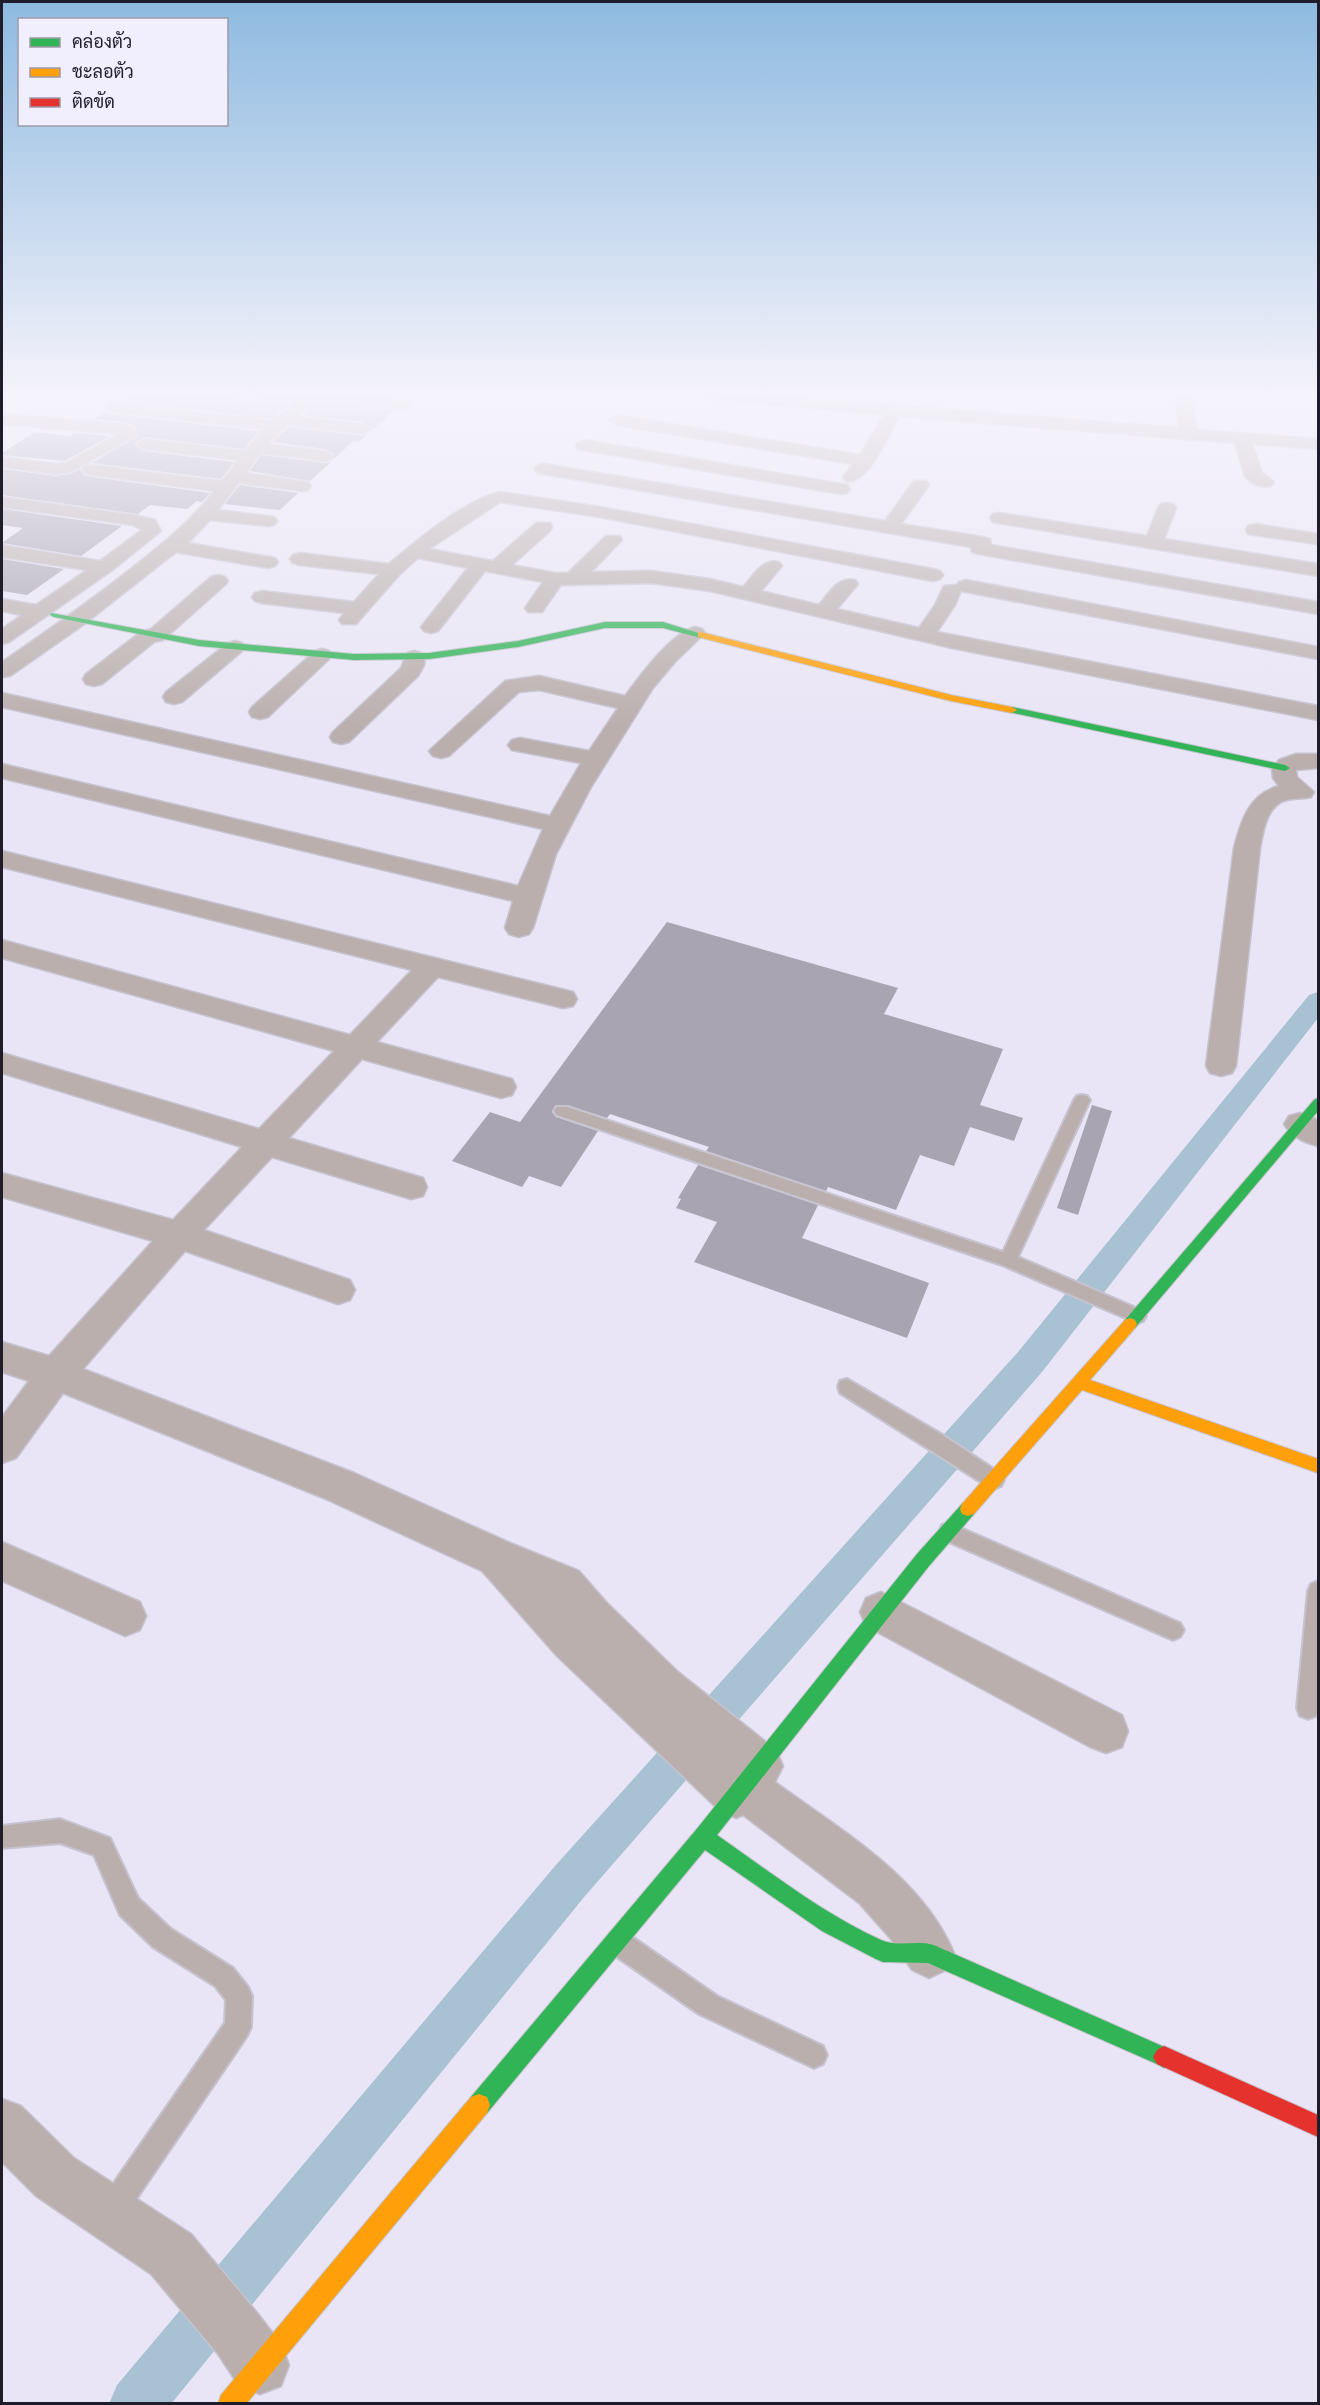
<svg xmlns="http://www.w3.org/2000/svg" width="1320" height="2405" font-family="'Varela Round',Sarabun,sans-serif">
<rect width="100%" height="100%" fill="#e9e5f6"/>
<g fill="none" stroke-linecap="round" stroke-linejoin="round">
<polygon fill="#a8c2d3" fill-rule="evenodd" points="1318,992 1318,1018 1042,1372 585,1896 171,2404 109,2404 117,2385 555,1866 1018,1352 1309,995"/>
</g>
<g fill="#a8a4b2">
<polygon points="136,392 227,392 237,399 290,404 272,419 122,401"/>
<polygon points="320,401 394,410 373,429 363,422 303,415"/>
<polygon points="106,412 113,414 259,431 244,449 144,437 134,443 144,451 234,462 221,479 92,463 139,435 135,426 122,422 94,419"/>
<polygon points="289,427 363,436 367,434 359,442 353,441 334,459 334,454 325,449 272,442"/>
<polygon points="35,432 70,436 75,433 110,436 65,461 2,455 2,453"/>
<polygon points="261,455 325,463 331,462 310,481 250,471"/>
<polygon points="2,469 56,476 70,474 80,469 85,476 210,493 202,502 197,501 187,509 150,505 138,514 2,495"/>
<polygon points="240,485 298,493 280,510 225,504"/>
<polygon points="2,509 122,526 81,556 2,543 23,528 2,525"/>
<polygon points="2,559 64,569 27,595 2,591"/>
<polygon points="667,922 898,988 884,1014 1003,1049 980,1105 1023,1118 1014,1141 970,1127 954,1166 920,1155 896,1210 828,1187 826,1191 706,1151 709,1147 610,1114 607,1118 567,1105 555,1106 552,1112 556,1117 598,1131 561,1187 529,1176 522,1187 452,1161 490,1112 520,1122"/>
<polygon points="1092,1105 1112,1111 1078,1215 1057,1208"/>
<polygon points="698,1165 818,1205 802,1238 929,1283 907,1338 694,1262 717,1222 676,1208 681,1199 678,1198"/>
</g>
<g fill="none" stroke-linecap="round" stroke-linejoin="round">
<defs>
<g id="lane">
<polygon points="1082,1095 1087,1096 1090,1100 1018,1257 1143,1311 1146,1316 1143,1321 1137,1323 1002,1265 557,1115 554,1111 557,1107 567,1107 1003,1252 1074,1100 1077,1096"/>
<polygon points="847,1379 941,1434 1001,1474 1004,1480 1001,1486 994,1489 987,1486 840,1393 838,1387 840,1381"/>
<polygon points="949,1523 1180,1623 1184,1630 1180,1637 1173,1640 1166,1637 942,1539 939,1532 942,1525"/>
<polygon points="1318,1581 1318,1709 1316,1716 1308,1719 1300,1716 1297,1708 1308,1591 1311,1584"/>
<polygon points="60,1819 110,1838 138,1898 171,1929 233,1968 248,1987 252,1996 251,2027 247,2036 122,2220 112,2224 102,2220 98,2210 102,2200 225,2023 226,2000 215,1986 153,1947 120,1915 94,1855 60,1843 2,1848 2,1826"/>
<polygon points="619,1931 628,1934 717,1996 823,2046 827,2055 823,2064 814,2068 699,2014 610,1952 607,1943 610,1934"/>
</g>
<g id="street">
<path d="M229,392L306,394L309,392H340L404,399L412,404L404,409L319,399L298,417L363,424L371,429L363,434L288,425L267,444L325,451L333,456L331,460L325,461L260,453L246,473L308,482L311,486L308,490L302,491L239,483L218,510L274,517L277,521L274,525L268,526L210,520L188,543L275,558L278,562L275,566L268,568L176,552L83,625L10,676L2,677V662C43,634 83,606 123,575C156,549 188,525 214,491L91,475L85,474L82,470L85,466L91,465L222,481L238,460L144,449L136,444L144,439L245,451L263,429L113,412L107,410L105,407L107,404L113,402L273,421L296,402L237,397Z"/>
<path d="M679,392H730L1179,428L1175,392H1191L1196,430L1318,439V449L1252,444L1262,473L1274,482L1271,486C1262,488 1251,484 1245,476L1235,443L897,416L898,418C889,434 867,486 846,481L843,477L853,464L617,425L609,420L617,415L860,455L884,415L687,397Z"/>
<polygon points="2,414 122,424 134,428 137,434 135,437 70,472 56,474 2,467 2,457 56,464 66,463 118,434 2,424"/>
<polygon points="584,440 841,484 847,485 850,489 847,493 841,494 578,449 576,445"/>
<polygon points="544,464 885,521 914,481 926,481 929,485 901,524 983,537 990,539 991,545 1318,602 1318,614 979,554 972,552 971,547 538,473 535,469 538,465"/>
<path d="M500,492L600,507L933,569L940,571L943,575L940,579L933,581L600,517L500,502L429,549L493,561L536,523H550L552,527L550,531L512,565L555,573H568L606,536H620L622,540L591,572L651,571L710,579L743,587C753,576 762,558 779,562L782,566L761,591L819,605C829,593 838,576 855,580L858,584L837,609L919,628L935,605L944,586L957,585L959,582L966,580L1318,647V659L961,591L955,605L937,632L1318,706V720L952,648L710,591L651,583L561,585L542,612H528L525,608L543,582L485,571L438,631L431,633L424,631L421,627L468,568L418,558L400,574L356,624H342L339,620L344,613L262,603L255,601L252,597L255,593L262,591L354,602L379,574L300,565L293,563L290,559L293,555L300,553L389,564C417,540 465,500 500,492Z"/>
<polygon points="2,497 135,515 155,520 161,531 111,571 9,642 2,644 2,629 22,615 2,611 2,599 36,605 87,570 2,557 2,545 100,561 142,530 133,525 2,507"/>
<polygon points="1167,503 1173,504 1176,508 1164,539 1318,564 1318,576 999,523 993,522 990,518 993,514 999,513 1147,536 1158,508 1161,504"/>
<polygon points="1255,524 1318,534 1318,544 1248,534 1246,530 1248,526"/>
<polygon points="218,575 225,577 228,581 225,585 163,640 154,642 102,684 94,686 86,684 83,679 86,674 142,631 151,629 211,577"/>
<path d="M695,627L702,629L705,633L675,662L653,688L591,787L556,854L533,928L529,934L519,937L509,934L505,928L513,901L2,778V764L518,886L543,829L2,707V693L550,816L581,763L512,750L508,745L512,740L520,738L589,751L618,708L539,690L519,692L449,756L441,758L433,756L429,751L505,681L539,676L625,696C640,676 671,633 695,627Z"/>
<polygon points="235,641 242,643 245,647 242,651 182,702 174,704 166,702 163,697 166,692 228,643"/>
<polygon points="322,649 329,651 333,655 329,659 268,717 260,719 252,717 249,712 252,707 315,651"/>
<polygon points="414,651 421,653 425,657 424,665 418,676 349,742 341,744 333,742 330,737 333,732 401,668 407,653"/>
<path d="M1296,754H1318V768L1296,770L1297,777L1314,792L1311,797C1302,799 1295,798 1287,800C1267,804 1263,832 1260,848L1236,1066L1232,1073L1221,1076L1210,1073L1206,1066L1234,848C1241,821 1249,794 1279,786L1273,778L1272,769L1279,760Z"/>
<path d="M2,851L573,992L577,999L573,1006L563,1008L438,977L377,1042L512,1079L516,1087L512,1095L501,1098L362,1059L289,1138L423,1178L427,1187L423,1196L411,1199L272,1157L204,1230L350,1280L355,1290L350,1300L338,1304L185,1251L83,1369L354,1473L510,1543L579,1571L606,1602L678,1672L776,1750L783,1766L775,1782C840,1830 921,1875 954,1953L946,1970L929,1978L912,1970L891,1939L859,1903L743,1815L736,1818L720,1811L557,1656L482,1571L326,1499L63,1393L16,1458L2,1463V1417L29,1381L2,1372V1342L49,1356L153,1241L2,1197V1173L173,1220L242,1147L2,1073V1053L259,1129L334,1051L2,958V940L350,1035L412,970L2,867Z"/>
<path d="M1300,1113L1318,1120V1146C1305,1143 1291,1136 1284,1124L1289,1116Z"/>
<polygon points="2,1542 140,1602 146,1616 140,1630 125,1636 2,1581"/>
<polygon points="881,1592 1122,1715 1128,1731 1122,1747 1106,1753 1090,1747 866,1626 860,1612 866,1598"/>
<polygon points="2,2099 21,2106 74,2158 191,2234 258,2314 281,2344 289,2365 281,2386 260,2394 239,2386 218,2354 151,2274 36,2196 2,2162"/>
</g>
<g id="fast">
<polygon points="51,613 199,640 354,654 429,653 518,641 605,622 663,622 705,635 701,638 663,628 605,628 518,647 429,659 354,660 199,646 54,617 50,615"/>
<polygon points="1012,707 1285,765 1290,768 1285,771 1009,712 1009,708"/>
<polygon points="1318,1098 1318,1111 1135,1328 1130,1330 1125,1328 1123,1324 1125,1320 1314,1100"/>
<path d="M968,1502L974,1504L976,1509L974,1514L929,1566L717,1835C770,1872 822,1913 881,1940C898,1948 919,1939 936,1946L1171,2050L1175,2057L1171,2064L1164,2068L1157,2064L928,1963L883,1962L876,1959L822,1931L705,1850L487,2113L479,2116L471,2113L468,2105L471,2097L696,1830L917,1554L962,1504Z"/>
</g>
<g id="slow">
<polygon points="701,632 951,695 1012,707 1017,710 1012,713 951,701 698,637 698,633"/>
<polygon points="1130,1318 1135,1320 1137,1324 1135,1328 1090,1380 1318,1459 1318,1473 1082,1390 974,1514 968,1516 962,1514 960,1509 962,1504 1125,1320"/>
<polygon points="479,2094 487,2097 490,2105 487,2113 246,2404 218,2404 221,2395 471,2097"/>
</g>
<polygon id="jam" points="1164,2046 1318,2115 1318,2137 1157,2064 1153,2057 1157,2050"/>
</defs>
<use href="#lane" stroke="#c6c3d0" stroke-width="4"/>
<use href="#street" stroke="#c6c3d0" stroke-width="3"/>
<use href="#fast" stroke="#c6c3d0" stroke-width="2"/>
<use href="#slow" stroke="#c6c3d0" stroke-width="2"/>
<use href="#jam" stroke="#c6c3d0" stroke-width="2"/>
<use href="#lane" fill="#baafad" fill-rule="evenodd"/>
<use href="#street" fill="#baafad" fill-rule="evenodd"/>
<use href="#fast" fill="#30b455" fill-rule="evenodd"/>
<use href="#slow" fill="#ff9f0a" fill-rule="evenodd"/>
<use href="#jam" fill="#e5322d" fill-rule="evenodd"/>
</g>
<linearGradient id="sky" x2="0" y2="1"><stop stop-color="#8ebae0"/><stop offset="0.54" stop-color="#f5f3fb"/><stop offset="1" stop-color="#f5f3fb" stop-opacity="0"/></linearGradient>
<rect width="1320" height="729" fill="url(#sky)"/>
<rect width="1320" height="2405" fill="none" stroke="#201d2a" stroke-width="6"/>
<rect x="18" y="18" width="210" height="108" fill="#f1eefd" stroke="#9d9aa9" stroke-width="1.5"/>
<rect x="30" y="38" width="30" height="9" fill="#30b455" stroke="#9d9aa9" stroke-width="1.5"/>
<text x="72" y="48" font-size="18" fill="#201d2a">คล่องตัว</text>
<rect x="30" y="68" width="30" height="9" fill="#ff9f0a" stroke="#9d9aa9" stroke-width="1.5"/>
<text x="72" y="78" font-size="18" fill="#201d2a">ชะลอตัว</text>
<rect x="30" y="98" width="30" height="9" fill="#e5322d" stroke="#9d9aa9" stroke-width="1.5"/>
<text x="72" y="108" font-size="18" fill="#201d2a">ติดขัด</text>
</svg>
